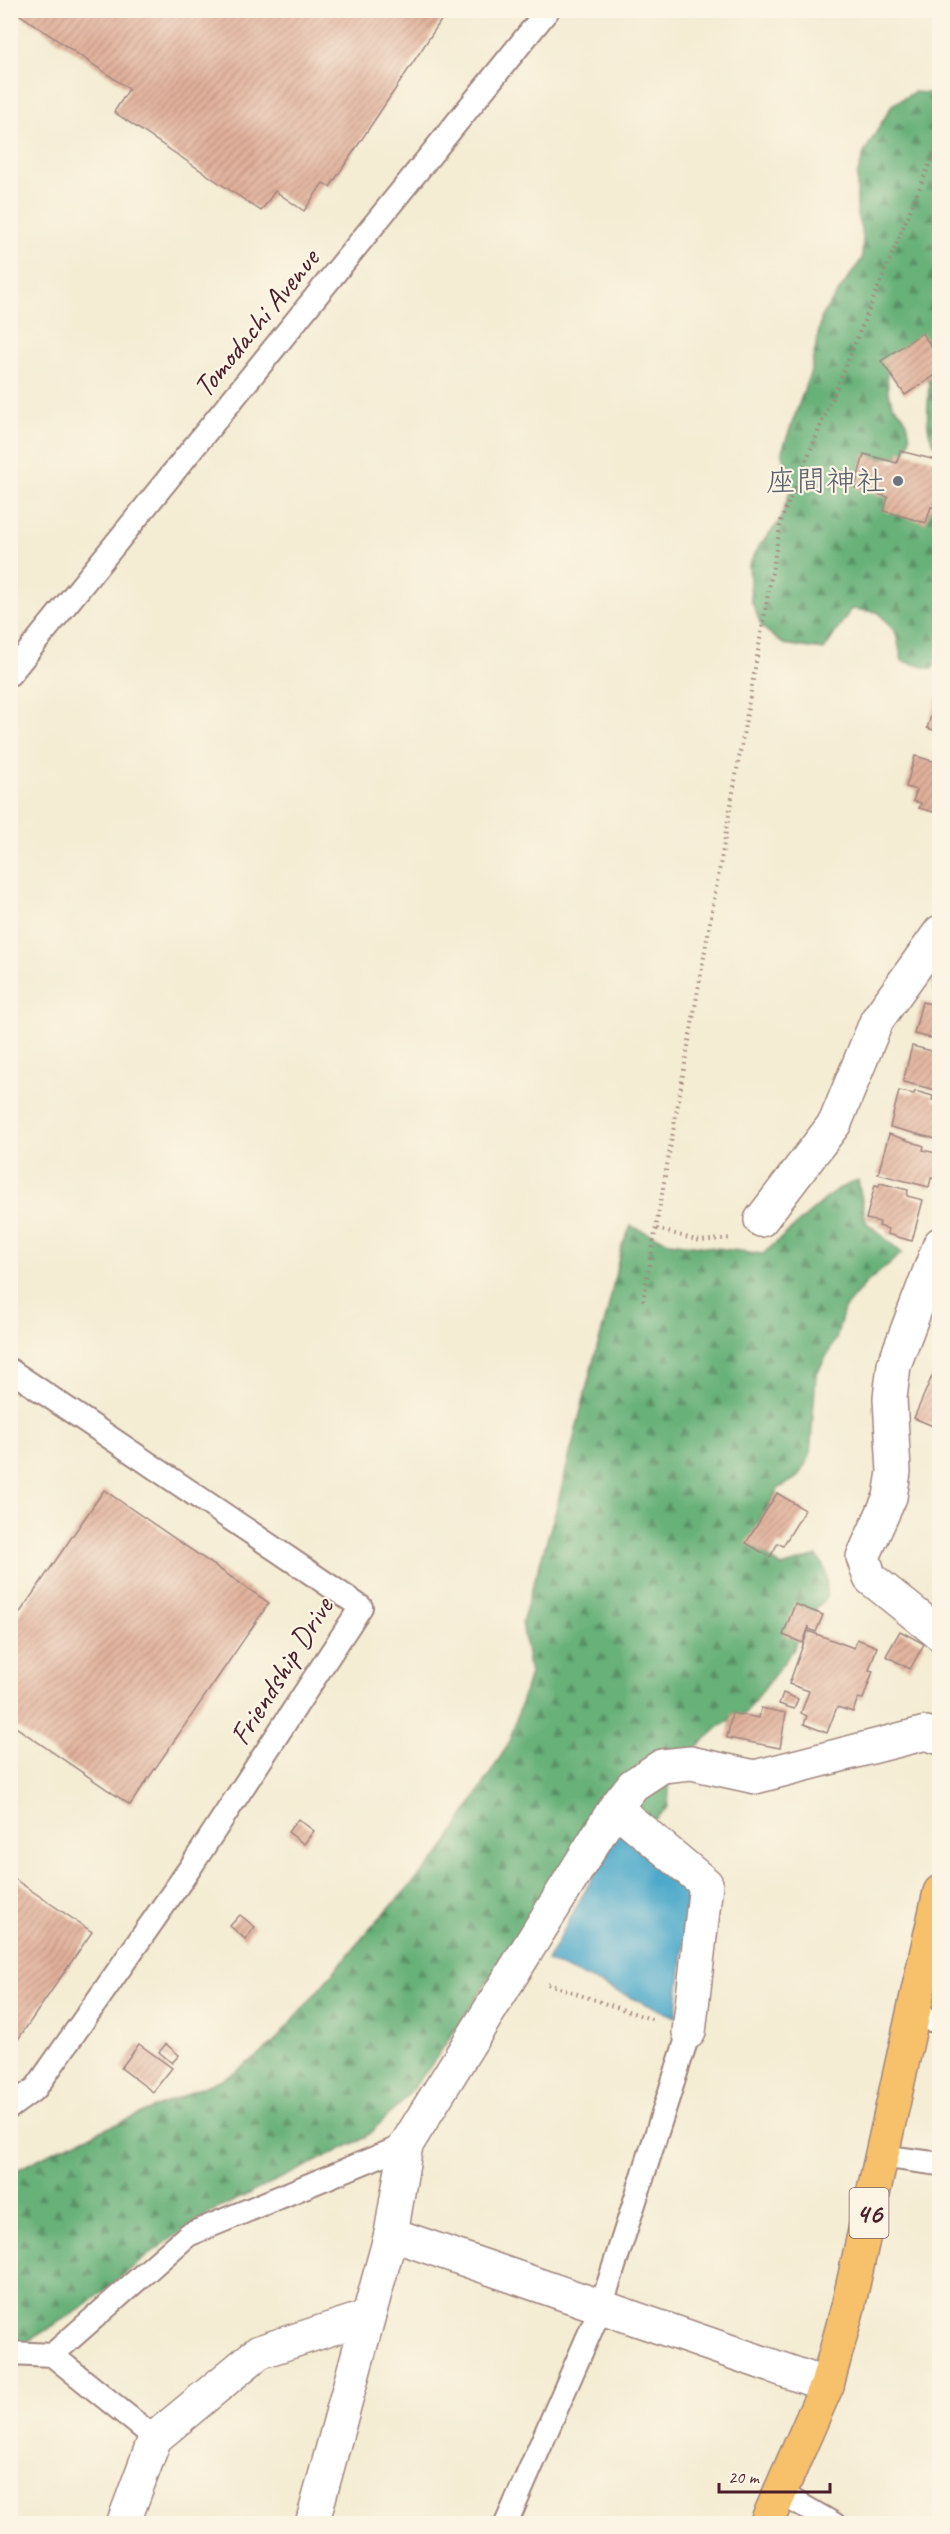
<svg xmlns="http://www.w3.org/2000/svg" width="950" height="2534" font-family="Caveat,'Klee One',sans-serif">
<defs>
<pattern id="forest-firs" width="22" height="20" patternUnits="userSpaceOnUse" patternTransform="scale(1.5)"><rect width="22" height="20" fill="#67b179"/><path d="M5 1l3.5 6h-7zM16 11l3.5 6h-7z" fill="#578f63"/></pattern>
<pattern id="building-hatch" width="6" height="6" patternUnits="userSpaceOnUse" patternTransform="scale(1.5)"><rect width="6" height="6" fill="#e1b19b"/><path d="M-1 1l2-2M0 6l6-6M5 7l2-2" fill="none" stroke="#b88f7f"/></pattern>
</defs>
<rect width="100%" height="100%" fill="#fcf5e5"/>
<filter id="ink" filterUnits="userSpaceOnUse"><feTurbulence type="fractalNoise" baseFrequency=".0167" numOctaves="2"/><feDisplacementMap in="SourceGraphic" scale="12" xChannelSelector="R" yChannelSelector="G"/><feConvolveMatrix kernelMatrix="1 2 1 2 8 2 1 2 1" color-interpolation-filters="sRGB"/></filter>
<filter id="wash" filterUnits="userSpaceOnUse"><feTurbulence type="fractalNoise" baseFrequency=".008" numOctaves="4" result="noise"/><feDisplacementMap in="SourceGraphic" scale="24" xChannelSelector="R" yChannelSelector="G"/><feGaussianBlur stdDeviation="1.35" result="paint"/><feColorMatrix in="noise" values="0 0 0 0 0 0 0 0 0 0 0 0 0 0 0 0 0 1.4 0 .05"/><feComposite in="paint" operator="in"/></filter>
<g filter="url(#wash)">
<rect width="100%" height="100%" fill="#f4ecd3"/>
<g fill="url(#forest-firs)" stroke="#586852" stroke-width="1.5">
<path d="M914,92L939,94V449C919,431 932,399 928,376L896,362L887,372L888,390L893,406C910,416 918,448 897,456C887,459 878,458 868,457L939,488V660L932,669L902,661L896,633L878,612L851,609L824,650L783,644L762,627L751,600L749,565L760,545L780,521L791,488L784,470L782,451L811,371L822,315L862,259L863,235L857,215V176L864,153L892,105Z"/>
<polygon points="858,1180 866,1222 902,1253 865,1284 844,1309 836,1339 816,1375 810,1456 798,1477 778,1489 759,1521 752,1545 782,1567 817,1556 826,1571 827,1596 803,1625 793,1650 746,1713 720,1726 693,1750 670,1777 668,1807 643,1830 601,1849 496,1969 430,2067 402,2102 365,2138 211,2212 152,2252 84,2307 25,2343 11,2344 11,2173 54,2151 231,2075 272,2045 374,1924 442,1852 509,1743 530,1674 522,1622 556,1510 593,1362 607,1314 621,1248 631,1226 669,1242 763,1254 836,1190"/>
</g>
<polygon fill="#4ba9ca" stroke="#4a647a" stroke-width="1.5" points="620,1827 690,1889 676,2017 547,1961"/>
<g id="blocks">
<g fill="url(#building-hatch)">
<polygon points="13,10 448,10 330,187 323,183 304,211 275,191 261,211 114,112 129,89"/>
<polygon points="922,333 940,359 940,372 905,395 881,361"/>
<polygon points="900,451 940,461 940,509 931,507 926,523 884,511 888,497 855,488 864,454 897,463"/>
<polygon points="939,693 940,693 940,732 927,728"/>
<polygon points="915,756 940,763 940,795 934,812 919,808 921,803 913,801 917,790 906,787"/>
<polygon points="934,973 940,975 940,987 931,985"/>
<polygon points="922,1002 940,1006 940,1040 914,1034"/>
<polygon points="912,1046 940,1053 940,1091 903,1082"/>
<polygon points="899,1091 914,1094 915,1091 933,1096 932,1100 940,1102 940,1140 890,1127"/>
<polygon points="889,1134 924,1146 923,1150 940,1154 937,1179 931,1178 929,1187 878,1174"/>
<polygon points="880,1183 908,1190 907,1196 923,1200 912,1241 887,1234 888,1229 879,1226 880,1222 866,1219 875,1185 879,1186"/>
<polygon points="936,1367 940,1368 940,1429 914,1418"/>
<polygon points="104,1490 269,1603 130,1805 10,1723 10,1627"/>
<polygon points="777,1493 805,1510 783,1546 778,1543 770,1557 746,1543"/>
<polygon points="795,1604 823,1615 816,1632 809,1629 809,1626 803,1643 783,1635"/>
<polygon points="808,1631 854,1648 857,1639 877,1647 869,1670 873,1671 863,1699 858,1698 853,1712 837,1707 827,1733 804,1724 807,1716 801,1713 809,1691 789,1684"/>
<polygon points="900,1631 924,1644 910,1669 886,1656"/>
<polygon points="783,1693 798,1699 794,1709 779,1704"/>
<polygon points="761,1708 786,1713 780,1748 727,1738 732,1713 759,1718"/>
<polygon points="298,1819 314,1831 304,1844 288,1832"/>
<polygon points="10,1876 92,1932 10,2051"/>
<polygon points="240,1915 255,1927 245,1939 230,1926"/>
<polygon points="139,2044 172,2068 153,2092 121,2068"/>
<polygon points="166,2044 179,2055 172,2063 159,2052"/>
</g>
</g>
</g>
<g filter="url(#ink)">
<use href="#blocks" fill-opacity="0" stroke="#9f867f" stroke-width="1.5"/>
<g fill="none" stroke-linecap="round" stroke-linejoin="round">
<defs>
<g id="lane">
<polyline points="10,674 548,10"/>
<polyline points="10,1370 361,1607 190,1868 36,2088 10,2107"/>
<polyline points="912,2018 940,2021"/>
<polyline points="881,2156 940,2164"/>
<polyline points="10,2353 52,2355 155,2438"/>
<polyline points="52,2355 188,2235 406,2145"/>
<polyline points="780,2493 834,2524"/>
<polyline points="506,2524 601,2307 689,2032"/>
</g>
<g id="street">
<polyline points="761,1220 835,1123 877,1020 940,932"/>
<polyline points="940,1244 894,1365 890,1398 894,1472 890,1497 863,1557 870,1578 940,1634"/>
<polyline points="615,1808 706,1884 689,2032"/>
<polyline points="391,2234 827,2385"/>
<polyline points="123,2524 155,2438 259,2352 367,2317"/>
<polyline points="312,2524 391,2234 406,2145 615,1808 633,1785 662,1766 691,1763 755,1777 926,1733 940,1738"/>
</g>
<polyline id="primary" points="766,2524 827,2385 848,2307 940,1892"/>
</defs>
<use href="#lane" stroke="#9f867f" stroke-width="26"/>
<use href="#street" stroke="#9f867f" stroke-width="36"/>
<use href="#primary" stroke="#9f867f" stroke-width="36"/>
<g stroke="#9f867f" stroke-width="4" stroke-dasharray="1.5 4.5" stroke-linecap="butt">
<polyline points="657,1229 700,1241 732,1238"/>
<polyline points="643,1301 781,521 940,139"/>
<polyline points="548,1984 654,2020"/>
</g>
<use href="#lane" stroke="#fff" stroke-width="22"/>
<use href="#street" stroke="#fff" stroke-width="33"/>
<use href="#primary" stroke="#f7c06b" stroke-width="33"/>
</g>
</g>
<circle fill="#6b7280" stroke="#fcf5e5" stroke-width="2" cx="898" cy="481" r="6"/>
<g text-anchor="middle" stroke-width="4.5" stroke-linejoin="round" paint-order="stroke">
<rect fill="#fcf5e5" stroke="#7f5f63" stroke-width="1.5" x="849.5" y="2188" width="39" height="50" rx="4.5"/>
<g font-size="28" font-weight="bold" fill="#4a1f2b">
<text x="869" y="2223">46</text>
</g>
<g font-size="30" fill="#4a1f2b" stroke="#fcf5e5">
<text transform="translate(256 323) rotate(-51)" y="10">Tomodachi Avenue</text>
<text transform="translate(281 1671) rotate(-58)" y="10">Friendship Drive</text>
</g>
<g font-size="30" fill="#5b616d" stroke="#fcf5e5" text-anchor="end">
<text x="886" y="491">座間神社</text>
</g>
</g>
<rect width="950" height="2534" fill="none" stroke="#fcf5e5" stroke-width="36"/>
<path d="M719 2483v9h111v-9" fill="none" stroke="#4a1f2b" stroke-width="3"/>
<text x="728" y="2483" font-size="18" fill="#4a1f2b" stroke="#fcf5e5" stroke-width="4.5" paint-order="stroke">20 m</text>
</svg>
